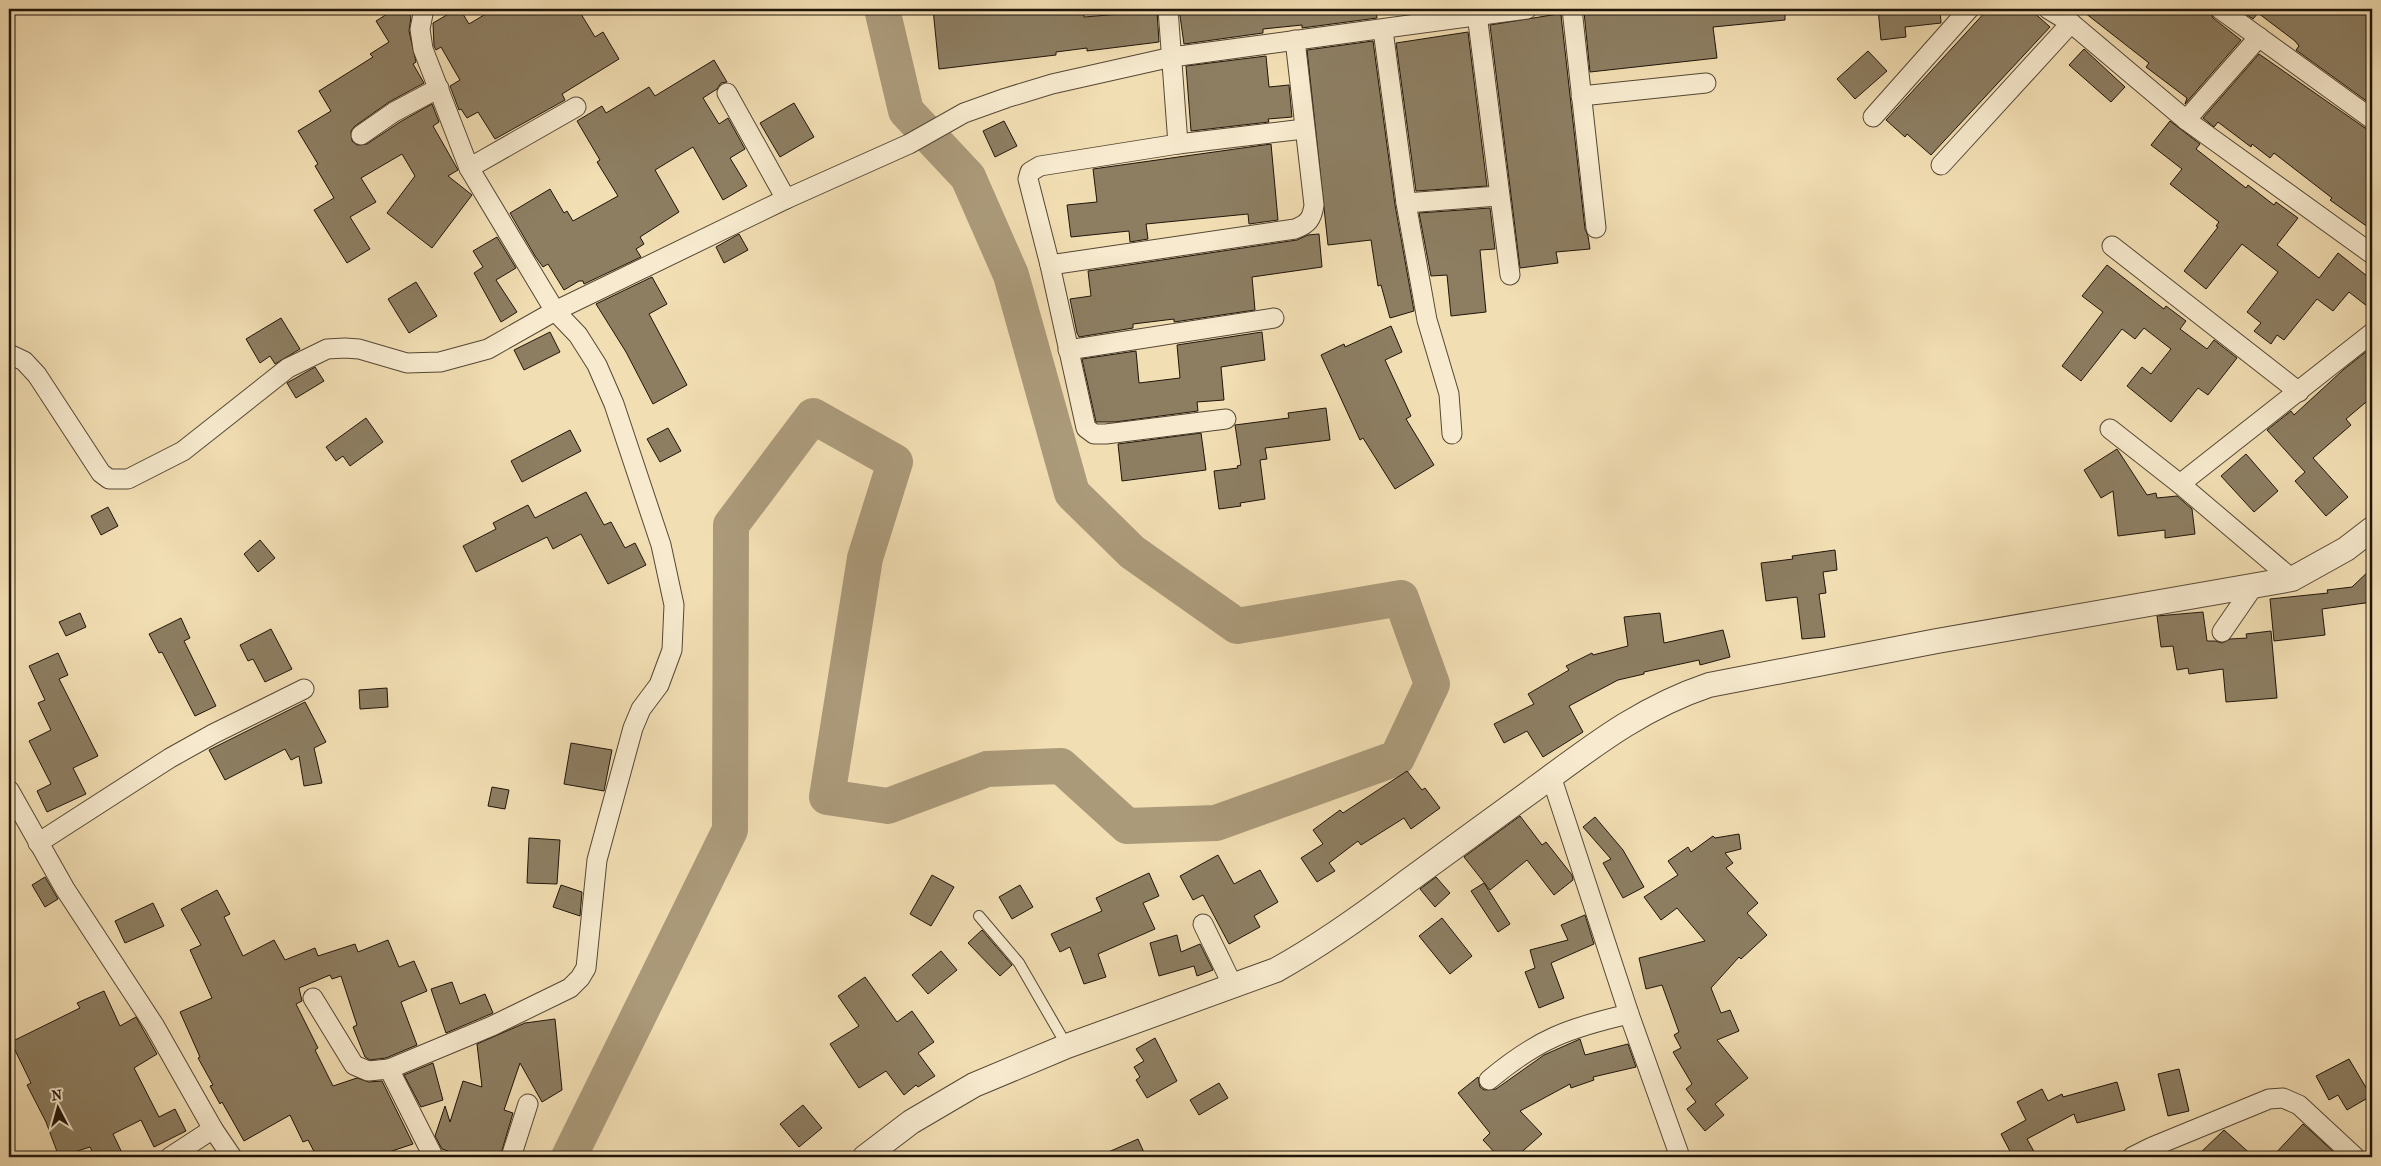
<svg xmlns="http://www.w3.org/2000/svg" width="2381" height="1166" font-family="'IM FELL French Canon',serif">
<rect width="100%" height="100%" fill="#f2deb3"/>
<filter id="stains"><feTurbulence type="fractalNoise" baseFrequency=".004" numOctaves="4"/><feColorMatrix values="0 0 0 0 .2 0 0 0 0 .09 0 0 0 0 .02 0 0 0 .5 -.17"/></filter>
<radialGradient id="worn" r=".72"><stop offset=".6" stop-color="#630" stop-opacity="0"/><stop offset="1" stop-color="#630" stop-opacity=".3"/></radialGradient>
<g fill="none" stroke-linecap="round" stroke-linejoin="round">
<polyline stroke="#ab9a7a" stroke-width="36" points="569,1157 730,830 731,525 813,416 895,462 865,558 827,797 888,806 987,769 1061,766 1127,826 1216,823 1397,758 1432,684 1401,598 1237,626 1132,552 1072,493 1011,275 968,177 906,111 882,9"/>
</g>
<g fill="#8d7e62" stroke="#20150a">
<polygon points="395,9 406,9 411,17 409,31 416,62 413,64 424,83 389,102 355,126 351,131 352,141 357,145 367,144 400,122 432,104 439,122 433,126 458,170 448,176 472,195 432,248 387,213 415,176 402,154 361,178 376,202 350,217 370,249 347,263 314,210 334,198 315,166 318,164 298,131 331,111 319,91 373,57 370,54 389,42 376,21"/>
<polygon points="457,9 460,9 469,24 494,9 578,9 595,37 603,32 619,59 562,94 565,100 495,139 478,112 467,118 461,109 459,110 450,86 460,80 441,47 436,50 434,46 433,23"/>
<polygon points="933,9 1083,9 1084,17 1157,11 1159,42 1087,51 1087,48 1056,52 1056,55 939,69"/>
<polygon points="1179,9 1376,9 1377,18 1302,28 1302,25 1263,29 1263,33 1184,44"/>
<polygon points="1617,9 1785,9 1785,20 1713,27 1717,58 1590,72 1584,12"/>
<polygon points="1878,9 1940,9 1941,23 1905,27 1906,37 1881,40"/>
<polygon points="1988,9 2030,9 2050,27 1931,155 1907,134 1905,137 1886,120"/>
<polygon points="2080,9 2209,9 2213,18 2241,40 2185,104 2187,98 2146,67 2149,63"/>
<polygon points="2239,9 2372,9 2372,105 2296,50 2299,46 2295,41 2258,13 2253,19"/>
<polygon points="1558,14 1561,15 1585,229 1588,236 1590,249 1556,252 1558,263 1520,268 1490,25"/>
<polygon points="1468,32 1487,186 1416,191 1396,43"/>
<polygon points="1373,41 1395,205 1414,311 1390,318 1381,285 1378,286 1371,240 1328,245 1307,50"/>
<polygon points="2084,49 2125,87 2111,102 2069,65"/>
<polygon points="1868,51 1887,71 1855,99 1837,79"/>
<polygon points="2259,54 2365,128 2372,130 2372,230 2330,200 2332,198 2274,153 2270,158 2252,144 2251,147 2218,122 2214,127 2203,118"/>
<polygon points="1266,56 1269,87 1289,85 1292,117 1268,119 1269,122 1191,131 1186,66"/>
<polygon points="714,60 727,82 721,83 717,89 703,98 719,124 728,118 745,149 730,158 747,186 723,200 693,147 655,170 679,212 640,237 644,244 636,249 641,257 584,284 583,281 579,281 564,290 548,264 543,267 535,256 510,213 550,189 564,213 567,211 573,221 618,196 597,162 600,160 577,121 602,106 606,113 649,87 655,96"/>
<polygon points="794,103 814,137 780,157 760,123"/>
<polygon points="1004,121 1017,146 995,157 983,131"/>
<polygon points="2170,121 2200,144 2196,149 2246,188 2248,185 2274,205 2276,202 2298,218 2277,245 2319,278 2338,253 2372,280 2372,310 2349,292 2333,311 2317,299 2284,340 2277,335 2271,344 2254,331 2261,323 2247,312 2278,272 2242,244 2206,289 2184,271 2218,227 2216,226 2219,222 2170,184 2182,169 2151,145"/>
<polygon points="1271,144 1278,220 1249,224 1248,214 1146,224 1148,239 1130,242 1129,231 1071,237 1067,205 1097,202 1093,169"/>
<polygon points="1490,208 1495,249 1480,250 1486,312 1451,316 1447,275 1431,276 1419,213"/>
<polygon points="739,234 748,250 724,263 716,247"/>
<polygon points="1319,234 1322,267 1252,277 1255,310 1174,322 1174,319 1133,324 1133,328 1079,337 1077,333 1070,299 1091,296 1088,271 1297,240 1308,235"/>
<polygon points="497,237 516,268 496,280 517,312 501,322 474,273 483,267 473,251"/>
<polygon points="2107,265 2164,309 2166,306 2186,321 2180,329 2207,349 2214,340 2237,358 2208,395 2198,388 2171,422 2127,386 2142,367 2151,374 2171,349 2144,328 2135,339 2122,329 2081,381 2062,366 2103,312 2082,296"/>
<polygon points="652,277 667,304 649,314 687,385 653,404 626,352 596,304"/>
<polygon points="416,282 437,316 409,333 388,299"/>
<polygon points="281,318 300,349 275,364 270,356 260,363 246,339"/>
<polygon points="1391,326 1402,352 1385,360 1411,416 1406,419 1434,465 1395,489 1363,438 1360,440 1321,355 1344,344 1345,347"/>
<polygon points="550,332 560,352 524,370 514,350"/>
<polygon points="1262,332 1265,360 1221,367 1224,400 1197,402 1198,411 1115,422 1096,422 1082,359 1136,351 1139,383 1180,378 1177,345"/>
<polygon points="2372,347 2372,397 2346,419 2351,425 2313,458 2348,497 2326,516 2295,481 2305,472 2267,430 2291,411 2294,415 2343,370"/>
<polygon points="315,367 324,381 296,398 287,383"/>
<polygon points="1326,408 1330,440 1265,448 1267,459 1260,460 1265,499 1240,503 1241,506 1219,509 1214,471 1238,468 1237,466 1241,465 1235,425 1289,418 1288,413"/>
<polygon points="366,418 383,442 350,466 343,456 336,461 326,447"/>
<polygon points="668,428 681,451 660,462 647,439"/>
<polygon points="570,430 581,451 522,482 511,461"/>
<polygon points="1201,433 1206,470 1122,481 1118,444"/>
<polygon points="2117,449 2147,495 2156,493 2157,498 2177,496 2192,509 2195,534 2165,538 2165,530 2118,536 2113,491 2101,498 2084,470"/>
<polygon points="2246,454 2278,491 2254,512 2221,476"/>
<polygon points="586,492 604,525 611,522 625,548 635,543 646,565 608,584 581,534 553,549 547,537 476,572 463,546 496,529 493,523 528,505 535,518"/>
<polygon points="108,507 118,526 101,535 91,516"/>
<polygon points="260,540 275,558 258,572 244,554"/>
<polygon points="1835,550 1837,570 1823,572 1826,593 1819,594 1825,637 1802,639 1797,597 1766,601 1761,563 1793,559 1792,556"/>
<polygon points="2372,568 2372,602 2322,609 2325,635 2274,641 2270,599 2328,593 2327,590 2352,587"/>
<polygon points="2203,612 2207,641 2215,641 2222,643 2230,639 2247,638 2246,634 2271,631 2277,698 2226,702 2223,669 2189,674 2188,668 2177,670 2173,646 2161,647 2157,616"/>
<polygon points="80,613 86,627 66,636 59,622"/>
<polygon points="1660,613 1664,643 1723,630 1730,657 1700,665 1699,660 1644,672 1644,674 1618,680 1569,706 1583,732 1543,757 1527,731 1504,743 1494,724 1534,704 1528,694 1569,670 1566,666 1592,653 1593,655 1628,646 1624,617"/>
<polygon points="181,618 190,638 184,641 216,706 195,716 162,652 159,653 149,634"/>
<polygon points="271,629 292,669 265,682 253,659 248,661 240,645"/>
<polygon points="58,653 68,675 59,679 98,756 73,768 86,794 47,812 37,791 51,784 29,741 51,730 38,703 45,700 29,666"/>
<polygon points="387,688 388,707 360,709 359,690"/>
<polygon points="305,702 326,742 314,748 322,783 304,786 299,756 291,760 285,749 225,780 209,750"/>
<polygon points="571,743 612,750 604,791 564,784"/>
<polygon points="1407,771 1422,790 1425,788 1440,808 1411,829 1404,818 1361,845 1358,841 1329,863 1335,871 1317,882 1301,858 1323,844 1313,830 1340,810 1343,813"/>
<polygon points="492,787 509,790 505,809 488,806"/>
<polygon points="1520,816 1542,845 1546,842 1572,875 1573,880 1554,895 1527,860 1490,890 1464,857"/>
<polygon points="1595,817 1623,850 1644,887 1623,898 1603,863 1611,859 1583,827"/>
<polygon points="1739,834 1741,849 1725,853 1733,863 1726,868 1758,903 1747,913 1767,935 1741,959 1739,957 1711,988 1721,1013 1730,1010 1739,1031 1717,1040 1748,1078 1715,1104 1724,1115 1705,1131 1687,1109 1696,1102 1686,1089 1692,1084 1673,1052 1681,1048 1674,1035 1679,1032 1662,985 1646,989 1639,958 1705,941 1677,908 1661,920 1644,897 1678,875 1668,861 1688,847 1691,852 1713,836 1715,838"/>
<polygon points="529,838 560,840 557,884 527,883"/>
<polygon points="1218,855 1234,884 1260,870 1278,902 1254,916 1260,927 1229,944 1203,895 1193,900 1180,876"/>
<polygon points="1149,873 1159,896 1143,903 1155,929 1098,954 1106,977 1084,984 1070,947 1060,952 1051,934 1102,911 1096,898"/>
<polygon points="932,875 954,887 931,926 910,914"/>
<polygon points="45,877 58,899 45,907 32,885"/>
<polygon points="1436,877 1450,893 1435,907 1420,889"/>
<polygon points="1484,883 1510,924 1498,932 1471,891"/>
<polygon points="561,885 582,892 580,916 553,907"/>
<polygon points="1020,885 1033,907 1012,919 999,897"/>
<polygon points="217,890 230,914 224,917 243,956 274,940 285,960 315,948 318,956 355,944 358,952 388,940 399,967 414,961 427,991 401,1002 417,1045 386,1058 370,1060 365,1057 353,1027 357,1025 341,976 332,979 330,975 299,988 302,1001 296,1004 318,1048 315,1050 333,1086 357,1078 369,1082 382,1081 413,1144 374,1157 317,1157 308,1140 303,1142 290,1115 244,1141 222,1102 220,1104 210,1086 213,1085 198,1058 200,1057 180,1012 212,998 190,950 201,945 181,909"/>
<polygon points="153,903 164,926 125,943 115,921"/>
<polygon points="1585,915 1594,944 1551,963 1564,998 1539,1008 1525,972 1535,968 1530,950 1568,940 1561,925"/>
<polygon points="1442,918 1472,956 1450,974 1419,936"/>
<polygon points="982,930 1012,965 1000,976 968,943"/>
<polygon points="1177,935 1181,952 1200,944 1213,970 1197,976 1194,966 1159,976 1150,943"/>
<polygon points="941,951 957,970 928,994 912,975"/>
<polygon points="865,977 897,1022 912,1011 934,1042 918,1053 935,1076 918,1087 916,1085 904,1095 886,1071 859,1088 830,1044 859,1026 838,996"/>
<polygon points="452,982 460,1004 485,994 493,1013 446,1033 431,989"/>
<polygon points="104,991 120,1026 136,1017 157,1054 134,1068 159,1117 175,1109 186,1131 154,1147 141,1120 113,1134 124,1157 95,1157 90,1147 59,1157 46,1122 27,1085 31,1083 11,1042 80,1008 77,1003"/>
<polygon points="555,1019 562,1090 542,1102 520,1063 504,1110 513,1113 500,1157 466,1157 442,1149 435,1136 445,1106 450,1122 463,1081 482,1087 477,1044 525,1023"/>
<polygon points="1155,1038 1177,1081 1147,1098 1136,1080 1140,1077 1134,1067 1144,1061 1136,1049"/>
<polygon points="1580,1039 1585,1055 1628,1044 1636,1067 1593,1077 1594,1080 1571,1088 1570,1084 1520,1111 1542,1134 1516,1157 1499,1157 1483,1140 1490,1133 1458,1093 1478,1077 1480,1087 1484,1090 1496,1089 1544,1055"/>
<polygon points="2349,1059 2371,1096 2347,1110 2338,1095 2329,1100 2316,1076"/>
<polygon points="433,1063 443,1100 421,1107 404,1075"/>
<polygon points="2179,1069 2189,1111 2168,1116 2158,1074"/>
<polygon points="2117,1082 2125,1110 2077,1123 2074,1114 2027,1139 2037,1157 2013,1157 2001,1134 2026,1120 2017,1102 2042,1089 2048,1101 2062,1094 2063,1097"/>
<polygon points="1219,1083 1228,1098 1199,1115 1190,1100"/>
<polygon points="803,1105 822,1128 799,1147 780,1124"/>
<polygon points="2303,1124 2311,1131 2339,1157 2272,1157"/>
<polygon points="2224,1130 2254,1157 2196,1157"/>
<polygon points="1138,1139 1146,1157 1097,1157"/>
</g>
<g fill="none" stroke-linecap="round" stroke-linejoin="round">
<defs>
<polyline id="service" points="979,916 1019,963 1067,1046"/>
<g id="minor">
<polyline points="424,9 420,29 423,49 469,168 555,311 578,335 597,365 614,404 661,545 674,605 672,650 659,685 641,709 633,728 597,860 586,968 580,978 570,988 492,1026 389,1069 432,1154"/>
<polyline points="1168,9 1178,144"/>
<polyline points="1572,9 1596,228"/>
<polyline points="2220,9 2372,119"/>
<polyline points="1477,14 1510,275"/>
<polyline points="2071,23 2186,120 2372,254"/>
<polyline points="1383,30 1406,203 1427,320 1449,394 1452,434"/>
<polyline points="727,93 786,199"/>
<polyline points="1581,96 1706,83"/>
<polyline points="1873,117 1969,9"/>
<polyline points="2186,120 2259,37"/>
<polyline points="361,135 394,112 439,88"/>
<polyline points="1941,165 2071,23 2048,9"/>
<polyline points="469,168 576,107"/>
<polyline points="1406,203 1498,196"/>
<polyline points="2112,246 2299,392"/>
<path d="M1050,265L1295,229C1308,224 1312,219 1314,205L1295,40"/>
<polyline points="1068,350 1274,318"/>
<polyline points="9,354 24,361 37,375 101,473 109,479 128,479 183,451 288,368 327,349 345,348 359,349 407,363 440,362 488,349 555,311 786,199 909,144 964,113 1006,98 1052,84 1172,57 1527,9"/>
<polyline points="1226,419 1106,434 1094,434 1086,428 1050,265 1028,179 1030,172 1040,166 1178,144 1304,129"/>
<polyline points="2110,429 2180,484 2292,579"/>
<polyline points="2180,484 2372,333"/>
<polyline points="2222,632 2253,587"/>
<polyline points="1551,776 1629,1014 1680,1157"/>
<polyline points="9,790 65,889 154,1025 213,1129 232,1157"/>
<polyline points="38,843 170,758 213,734 304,689"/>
<polyline points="1203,924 1233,986"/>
<polyline points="313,998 354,1065 368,1071 389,1069"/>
<path d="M1489,1080C1538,1039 1568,1028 1629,1014"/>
<polyline points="170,1157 213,1129"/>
<polyline points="511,1157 528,1104"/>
<polyline points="2132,1157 2152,1147 2269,1099 2283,1098 2299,1105 2355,1157"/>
</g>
<path id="tertiary" d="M865,1157L911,1122L974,1085L1067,1046L1276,970C1323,944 1366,913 1408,881C1451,850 1494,818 1537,787C1594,745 1641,708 1709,685L1937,641L2292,579L2346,549L2372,529"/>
</defs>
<use href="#service" stroke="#544734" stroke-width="12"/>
<use href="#minor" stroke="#544734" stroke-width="21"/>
<use href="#tertiary" stroke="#544734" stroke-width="26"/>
<use href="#service" stroke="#f7eace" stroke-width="10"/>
<use href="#minor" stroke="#f7eace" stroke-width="19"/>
<use href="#tertiary" stroke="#f7eace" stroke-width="24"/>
</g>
<rect width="2381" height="1166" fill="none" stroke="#f2deb3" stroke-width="30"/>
<rect x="10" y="10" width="2361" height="1146" fill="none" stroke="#20150a" stroke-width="2.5"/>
<rect x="15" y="15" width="2351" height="1136" fill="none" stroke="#20150a"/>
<g transform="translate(58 1108) rotate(354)" stroke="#f7eace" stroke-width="4" paint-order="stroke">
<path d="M0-4L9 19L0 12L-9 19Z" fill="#20150a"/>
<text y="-8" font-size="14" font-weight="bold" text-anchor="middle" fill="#20150a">N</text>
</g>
<rect width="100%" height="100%" filter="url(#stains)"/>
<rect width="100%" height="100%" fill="url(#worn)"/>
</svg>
